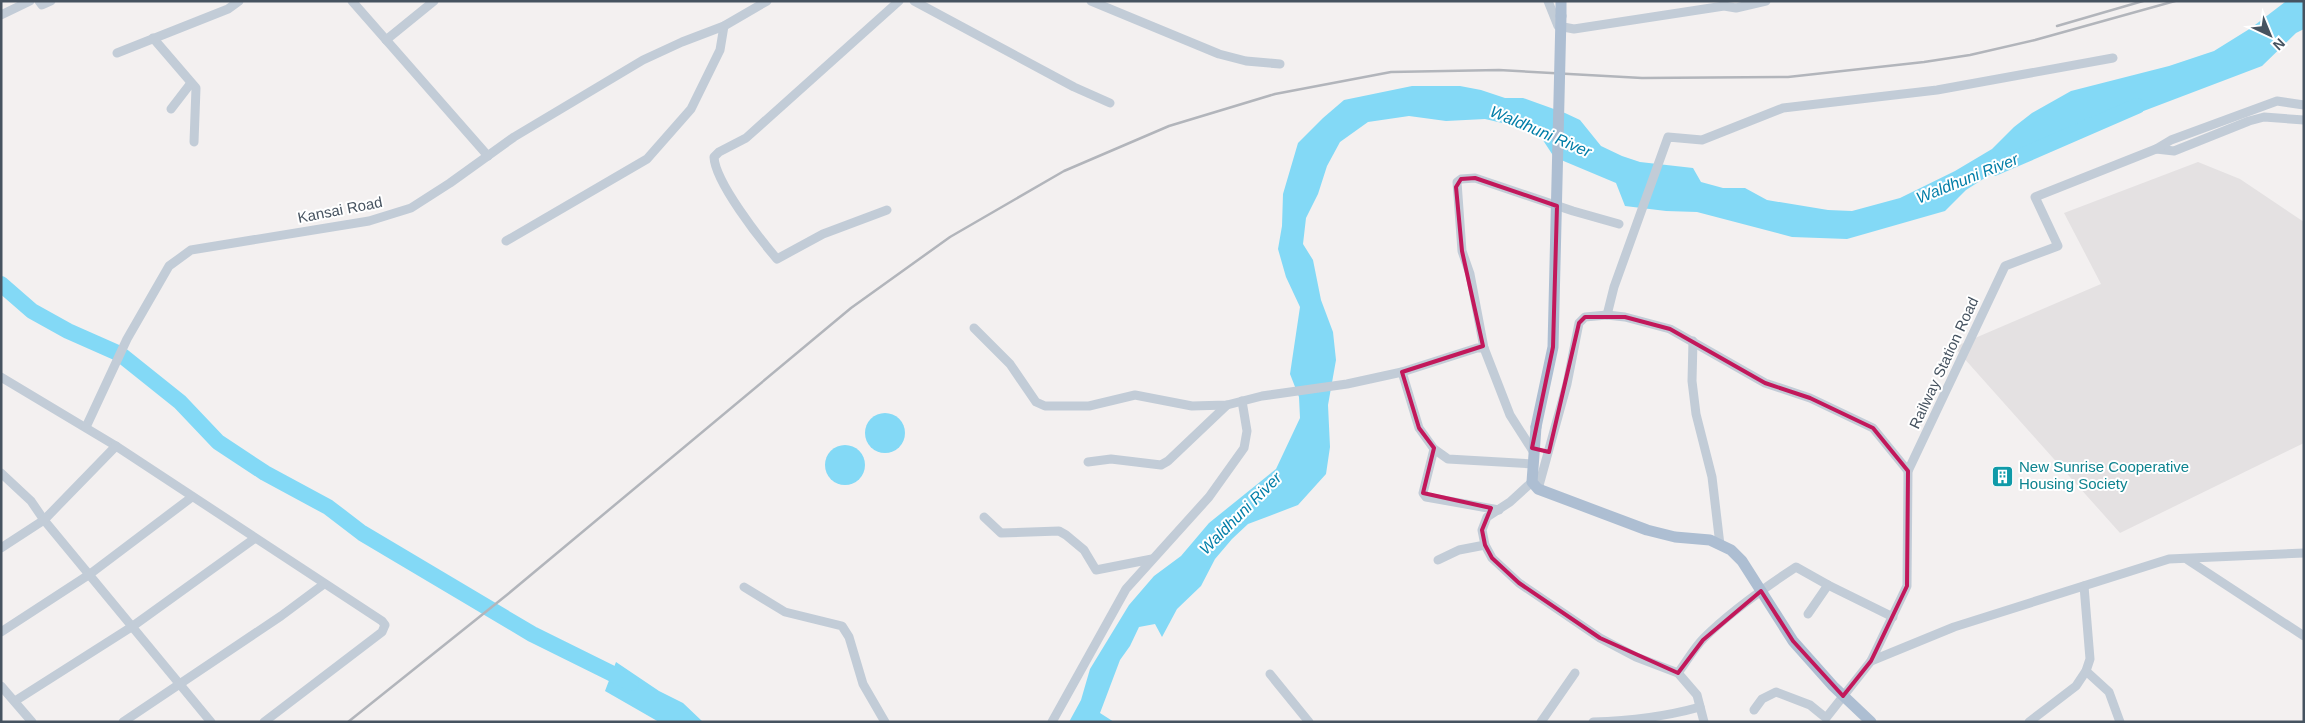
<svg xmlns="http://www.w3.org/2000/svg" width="2305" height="723" font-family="Helvetica,sans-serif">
<rect width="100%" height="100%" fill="#f3f0f0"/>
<polygon fill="#e4e1e2" points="2198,162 2240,179 2304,222 2304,443 2120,533 1954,347 2101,284 2064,213"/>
<g fill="#83d9f6">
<polygon points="2304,1 2304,29 2296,33 2262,66 2133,115 2115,115 2098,119 2052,135 1966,190 1945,211 1847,239 1792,237 1697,212 1666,211 1625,206 1616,183 1554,157 1537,131 1485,119 1446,121 1409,116 1368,122 1340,142 1327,166 1318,194 1306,218 1303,244 1313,260 1321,300 1333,332 1336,360 1328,405 1330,447 1326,474 1298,505 1248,524 1232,539 1215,559 1201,586 1177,609 1162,637 1155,624 1139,627 1130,646 1120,660 1100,713 1114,722 1069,722 1081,700 1090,669 1129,605 1154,576 1181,556 1209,523 1276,469 1300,418 1299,397 1290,374 1300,307 1286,277 1278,249 1282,226 1283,194 1298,143 1323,118 1344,100 1412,86 1460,86 1481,90 1505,98 1523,98 1565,113 1580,120 1601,146 1622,156 1640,162 1693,168 1701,182 1723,188 1745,188 1767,200 1828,210 1852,211 1900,198 1955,171 1992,149 2014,127 2032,113 2071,91 2169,66 2214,51 2251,28 2285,2"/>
<circle cx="885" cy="433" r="20"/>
<circle cx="845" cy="465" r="20"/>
<polygon points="616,662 659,691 683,703 703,722 659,722 605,691"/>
</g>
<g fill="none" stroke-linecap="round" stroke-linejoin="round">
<g stroke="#83d9f6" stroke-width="16">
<polyline points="1994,168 2137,106"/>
<polyline points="1,284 32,311 68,331 120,354 180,402 218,442 265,473 328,507 362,533 532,634 631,683"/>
</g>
<g stroke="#c2ccd7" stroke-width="9">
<polyline points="39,1 42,5 51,1"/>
<polyline points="352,1 488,156"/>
<polyline points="914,1 1074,87 1110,103"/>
<polyline points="1091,1 1219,54 1246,61 1280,64"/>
<polyline points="1548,1 1558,26 1574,29 1724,6 1736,8 1766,1"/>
<polyline points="1,15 30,1"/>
<polyline points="153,38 196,88 194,142"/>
<polyline points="386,40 434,1"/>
<polyline points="117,53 228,9 239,1"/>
<polyline points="171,109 191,83"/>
<polyline points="2156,149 2174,151 2249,121 2264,117 2304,120"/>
<path d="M887,210L823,234L777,259C760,239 715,182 714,157L719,152L746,138L899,1"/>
<polyline points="506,241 647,159 691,109 720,50 724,26"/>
<polyline points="1607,315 1614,287 1668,137 1702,140 1783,108 1937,90 2113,58"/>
<polyline points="974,328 1010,364 1036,402 1045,406 1089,406 1135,395 1192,406 1227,405 1262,396 1347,384 1402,372 1477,348 1484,348 1510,415 1533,451"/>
<polyline points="1693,341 1692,381 1696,414 1712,477 1720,545"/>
<polyline points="1484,348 1470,274 1462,251 1457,182 1461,179 1475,178 1573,211 1619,224"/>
<polyline points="1402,372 1419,428 1434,449 1423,493 1426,497 1499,510"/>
<polyline points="1,377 116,446 382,621 385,625 382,632 264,722"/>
<polyline points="86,427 127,339 169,266 191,250 369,221 411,208 450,183 514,137 643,60 682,42 724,26 767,1"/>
<polyline points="1434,449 1448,459 1533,464"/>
<polyline points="1088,462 1111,459 1161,465 1168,461 1227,405"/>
<polyline points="1,473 31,501 44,520 211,722"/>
<polyline points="1532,482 1510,502 1487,517 1482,530 1485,545 1492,558 1519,583 1600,638 1636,657 1678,673 1697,695 1704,722"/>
<polyline points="1538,489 1567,384 1579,323 1585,317 1607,315 1625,317 1670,329 1765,383 1810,398 1873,428 1908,471"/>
<polyline points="984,517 1001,533 1059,531 1066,535 1084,550 1096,570 1152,559"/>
<polyline points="1,548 44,520 116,446"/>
<polyline points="1438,560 1459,550 1485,545"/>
<polyline points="2188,560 2304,636"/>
<polyline points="744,587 785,612 842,626 849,637 863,684 885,722"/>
<polyline points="1808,614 1828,585 1893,617"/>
<polyline points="1,632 90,574 192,497"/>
<polyline points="1871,661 1954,627 2169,559 2304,553"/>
<polyline points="2086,671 2109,692 2120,722"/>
<path d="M1678,673C1687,661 1694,648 1704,638C1731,611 1764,588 1796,567L1828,585"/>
<polyline points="1270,674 1309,722"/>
<polyline points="1,686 32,722"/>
<polyline points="15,701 133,626 254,539"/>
<polyline points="1754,710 1762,699 1776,692 1810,705 1826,718 1871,661 1907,586 1908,471 2005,266 2058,246 2035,197 2156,149 2171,140 2277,101 2304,105"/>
<polyline points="123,722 281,616 324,584"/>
<polyline points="1052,722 1126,589 1209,497 1244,448 1247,431 1242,401"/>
<polyline points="1541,722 1575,673"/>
<path d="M1593,722C1630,721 1664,717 1700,707"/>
<polyline points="2029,722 2076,686 2086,671 2090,659 2084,586"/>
</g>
<g stroke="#adbed2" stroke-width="11">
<polyline points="1561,16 1561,1"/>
<polyline points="1536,427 1532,482 1538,489 1647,530 1675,537 1710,540 1731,550 1742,561 1793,641 1833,686 1871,722"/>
</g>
<g stroke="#b2b5bb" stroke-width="2.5">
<polyline points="2057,26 2143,1"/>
<polyline points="348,722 508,594 851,308 950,237 1064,171 1169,126 1275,94 1391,72 1499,70 1642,78 1788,77 1924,62 1970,55 2035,40 2175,1"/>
</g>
<polyline stroke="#adbed2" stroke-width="11" points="1536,427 1553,347 1561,16"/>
</g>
<path fill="none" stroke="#c2185b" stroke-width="4" stroke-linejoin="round" d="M1475,178L1557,206L1553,347L1532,448L1549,452L1579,323L1585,317H1625L1670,329L1765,383L1810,398L1873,428L1908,471L1907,586L1871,661L1843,696L1793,641L1761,591L1703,640L1678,673L1600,638L1519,583L1492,558L1485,545L1482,530L1491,508L1423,493L1434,448L1419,428L1402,372L1483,346L1462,251L1456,187L1461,179Z"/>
<defs>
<symbol id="building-square" viewBox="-11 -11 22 22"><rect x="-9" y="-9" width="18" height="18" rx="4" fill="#0f9aa8" stroke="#fff"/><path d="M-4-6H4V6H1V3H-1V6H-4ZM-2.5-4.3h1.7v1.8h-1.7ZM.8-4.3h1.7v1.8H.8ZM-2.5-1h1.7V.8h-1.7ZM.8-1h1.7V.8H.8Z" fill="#fff"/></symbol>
</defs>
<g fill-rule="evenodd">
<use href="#building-square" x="1990" y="464" width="25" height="25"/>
</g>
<g text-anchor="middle" stroke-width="4" stroke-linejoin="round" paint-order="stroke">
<g font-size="15" fill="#465360" stroke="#fff">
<text transform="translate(340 210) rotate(-11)" y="5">Kansai Road</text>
<text transform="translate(1944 363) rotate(-65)" y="5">Railway Station Road</text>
</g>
<g font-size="15" fill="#0d838f" stroke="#fff" text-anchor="start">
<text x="2019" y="472">New Sunrise Cooperative<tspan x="2019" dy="17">Housing Society</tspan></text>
</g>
<g font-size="16" font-style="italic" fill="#027ea8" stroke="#fff">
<text transform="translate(1541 131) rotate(23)" y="6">Waldhuni River</text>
<text transform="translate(1967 178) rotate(-22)" y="6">Waldhuni River</text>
<text transform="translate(1240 513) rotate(-45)" y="6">Waldhuni River</text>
</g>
</g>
<rect width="2305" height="723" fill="none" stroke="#465360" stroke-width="5"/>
<g transform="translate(2270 35) rotate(136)" stroke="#ffffff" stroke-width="4" paint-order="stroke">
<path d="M0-4L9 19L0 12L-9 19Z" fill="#465360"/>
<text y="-8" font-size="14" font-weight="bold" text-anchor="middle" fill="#465360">N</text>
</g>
</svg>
